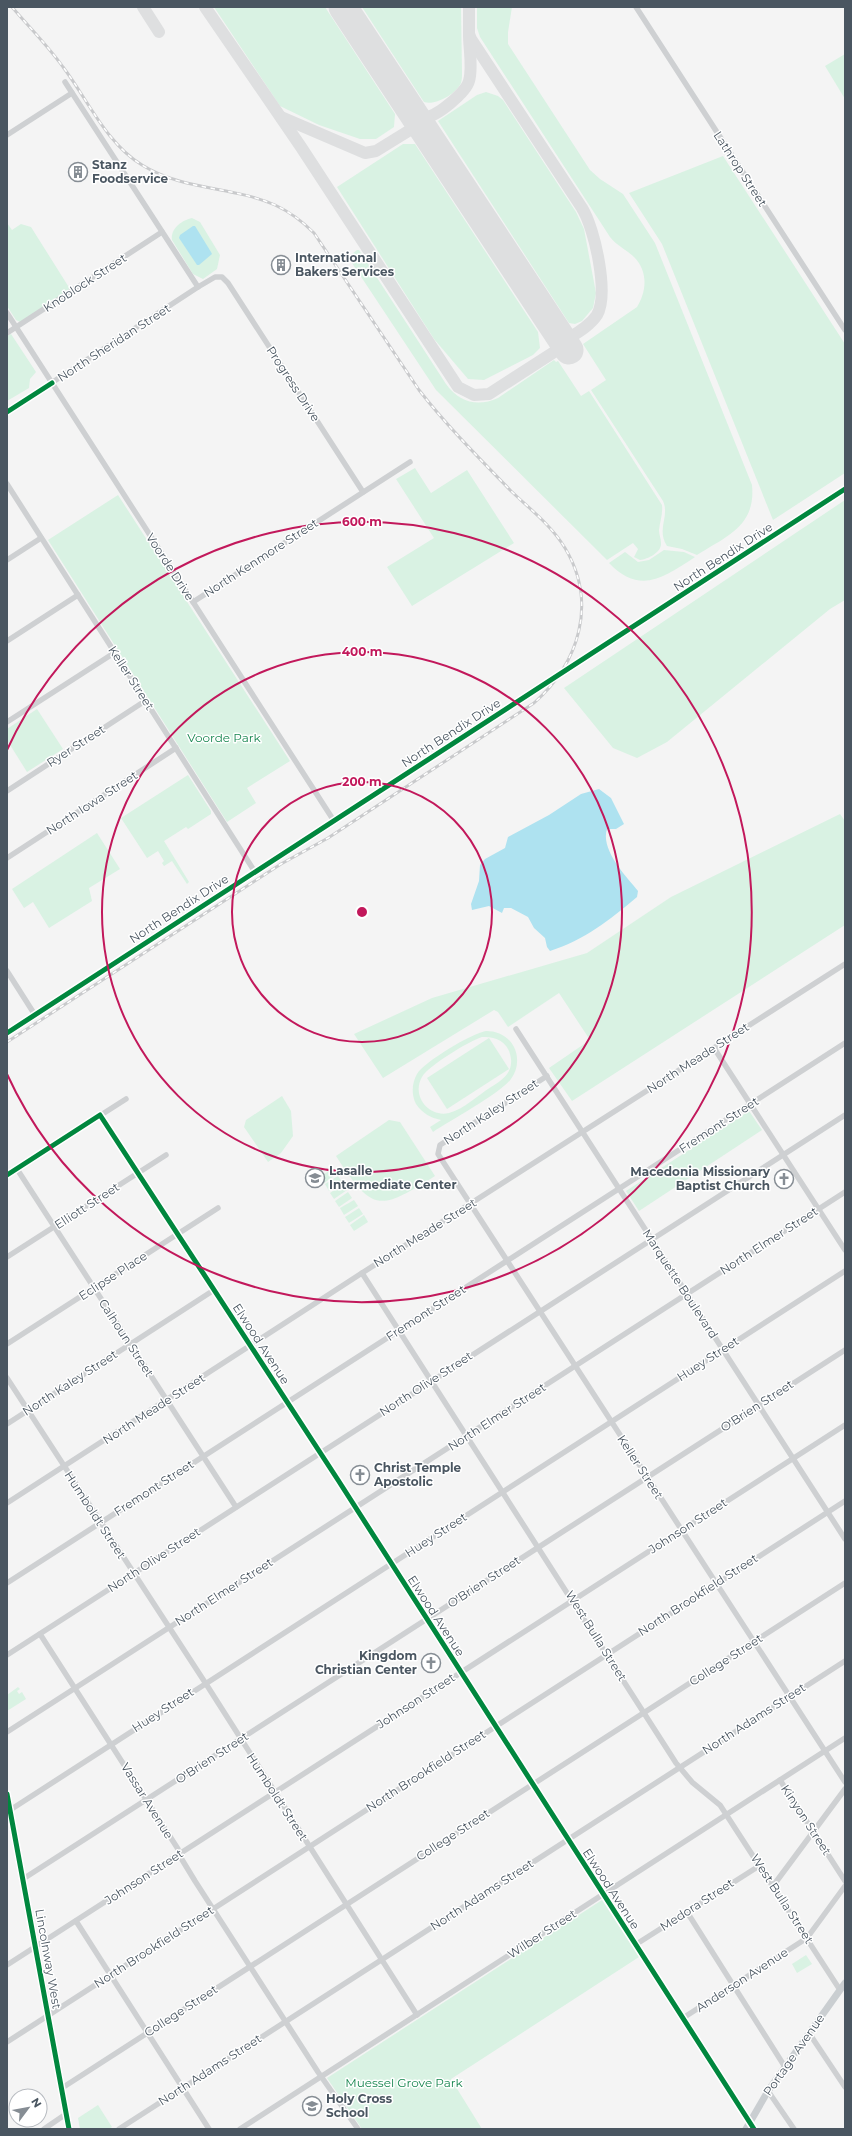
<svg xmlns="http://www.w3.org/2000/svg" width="852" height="2136" font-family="Montserrat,sans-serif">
<rect width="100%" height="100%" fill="#f4f4f4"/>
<g fill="#d9f2e3" fill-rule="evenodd">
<polygon points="214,7 325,7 395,114 394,127 376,139 360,139 319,125 280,106"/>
<path d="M362,7H461L462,73C462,76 462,80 461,83C456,94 435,106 424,102Z"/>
<path d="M477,7H512L508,32V44L590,170L600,179L623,194L655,243L752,485C756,526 727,536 697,555L682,549L667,546C656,529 670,517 663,501L591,390L606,380L583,344L637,307C647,291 648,271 634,257C627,250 617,246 610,237L480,37L477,28Z"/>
<polygon points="845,54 845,99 825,66"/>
<polygon points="486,92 498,96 503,100 576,212 584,229 596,293 593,308 582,321 575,324 569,323 438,121 477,95"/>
<polygon points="403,144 415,144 538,332 540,348 533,355 484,380 468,379 434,339 337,187"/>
<polygon points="723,156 845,344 845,473 773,520 662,244 629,193"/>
<path d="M192,218L200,222L220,255L217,269L203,279L193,274L172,240C170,229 182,220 192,218Z"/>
<polygon points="7,223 12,230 21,224 31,227 70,289 20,322 16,320 7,306"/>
<path d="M357,250H359L446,384C460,403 478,407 498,398L554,360L556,362L558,361L581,396L589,391L662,505C663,514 660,521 659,530C659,535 661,538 661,543C662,552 648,559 640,560L634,557L638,549L633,543L607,560L436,390L348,257Z"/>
<polygon points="11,334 36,372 30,379 29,388 7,401 7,336"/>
<polygon points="415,468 431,493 467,470 514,543 412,606 387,567 434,538 396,479"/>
<polygon points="118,495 290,761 247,788 256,803 227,822 48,540"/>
<polygon points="845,500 845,600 830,609 667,742 637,758 613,748 564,688"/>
<path d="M664,550L684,552L695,557C663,578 640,595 609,563L625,552L638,562L649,560Z"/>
<polygon points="37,709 63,749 27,772 7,740 7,729"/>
<polygon points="188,775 211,811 211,814 188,829 186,827 164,841 189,882 187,884 172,861 164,866 162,863 164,861 158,851 147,858 121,818"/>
<polygon points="840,814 845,821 845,925 572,1101 549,1068 590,1040 559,993 508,1027 498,1012 494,1010 383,1078 354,1034 432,998 587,953 671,897"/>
<polygon points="97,833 120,869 89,888 92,901 49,928 33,902 24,908 12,889"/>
<path d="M486,1031C498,1031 508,1036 514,1047C519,1057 518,1070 511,1079C501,1093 451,1120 433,1132L430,1127L441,1120C431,1118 422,1113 416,1104C411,1094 412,1083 417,1074C424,1062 472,1033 486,1031ZM482,1037C494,1036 507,1041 510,1054C515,1071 503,1080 491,1087C478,1095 464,1109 449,1113C429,1118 411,1096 422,1077C428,1066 469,1041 482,1037Z"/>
<polygon points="489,1038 509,1069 447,1109 427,1078"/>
<polygon points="282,1096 291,1111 293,1136 281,1153 268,1162 244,1127 246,1120"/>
<polygon points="749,1111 762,1130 639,1211 626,1191"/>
<path d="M389,1120L400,1122L435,1176C379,1211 373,1213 336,1156Z"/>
<polygon points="333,1168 337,1174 324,1183 320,1177"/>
<polygon points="338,1176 342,1182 329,1191 325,1184"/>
<polygon points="343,1184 347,1190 334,1199 330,1193"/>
<polygon points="348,1192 352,1198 339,1207 335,1201"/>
<polygon points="354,1200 358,1206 344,1215 340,1208"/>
<polygon points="359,1208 363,1214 349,1223 345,1217"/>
<polygon points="364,1215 368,1222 354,1231 350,1225"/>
<polygon points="18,1687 20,1689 17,1691 19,1694 22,1692 26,1699 7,1711 7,1695"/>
<polygon points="602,1900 639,1957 451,2079 482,2129 362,2129 327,2078"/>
<polygon points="806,1955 812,1964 797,1973 792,1964"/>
<polygon points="98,2105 112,2127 109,2129 80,2129 78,2118"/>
</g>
<g fill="#aee2f0">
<polygon points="193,226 195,226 211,252 212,254 199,265 197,265 179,238 180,235"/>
<path d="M599,789L611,798L624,824L616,829H607C600,850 627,877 638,891L637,897C610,920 584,940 550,951L547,947L545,938L534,928L528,917L511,908H504L502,913L489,906L472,910L471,904L479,881L480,865L485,859L505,848L508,837L549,815L581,794Z"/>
</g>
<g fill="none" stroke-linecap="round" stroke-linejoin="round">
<g stroke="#dedfe0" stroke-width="12">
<polyline points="143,7 159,32"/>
<polyline points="205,7 301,147 458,387 474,395 489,394 565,345"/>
<path d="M469,7V34L471,39L582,208C595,229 609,294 597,315C589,327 575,334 563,342"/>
<path d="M409,109C413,112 420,117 425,117C437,117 466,92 469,81C473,68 469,49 469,35"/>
<polyline points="281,117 365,153 376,151 410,130 412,122 409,109"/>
</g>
<polyline stroke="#dedfe0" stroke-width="29" points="343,7 569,350"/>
<g stroke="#ced0d2" stroke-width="5.5">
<polyline points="636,7 845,330"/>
<polyline points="65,82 198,287"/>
<polyline points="7,135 72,93"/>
<polyline points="7,313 334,821"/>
<polyline points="7,333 162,232"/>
<polyline points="7,412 198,287 215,277 222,277 228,283 363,492"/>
<polyline points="7,484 255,872"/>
<polyline points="7,560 41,538"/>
<polyline points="193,602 410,462"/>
<polyline points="7,641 78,595"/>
<polyline points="7,722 114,653"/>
<polyline points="7,791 145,701"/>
<polyline points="7,858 176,748"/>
<polyline points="7,971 35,1015"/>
<polyline points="516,1029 845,1539"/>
<polyline points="7,1033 845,489"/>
<polyline points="714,1048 845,1250"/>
<polyline points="547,1076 440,1145 438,1154 845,1782"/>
<polyline points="100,1115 338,1480 754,2129"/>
<polyline points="17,1169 236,1507"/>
<polyline points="7,1175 126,1099"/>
<polyline points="7,1257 166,1155"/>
<polyline points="362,1273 676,1763 692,1782 720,1805 840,1990"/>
<polyline points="7,1344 218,1208"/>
<polyline points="7,1378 208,1687 417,2015"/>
<polyline points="7,1424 214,1290"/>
<polyline points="7,1503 362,1273 845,964"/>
<polyline points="7,1583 845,1043"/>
<polyline points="40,1634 178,1849 181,1858 195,1881 318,2072 358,2129"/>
<polyline points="7,1655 845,1115"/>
<polyline points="7,1732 845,1192"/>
<polyline points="780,1780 845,1881"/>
<polyline points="7,1812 845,1271"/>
<polyline points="23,1879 845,1350"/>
<polyline points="773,1886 845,1789"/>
<polyline points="687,1912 785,2067"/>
<polyline points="76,1921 209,2129"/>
<polyline points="635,1945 759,1866"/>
<polyline points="7,1965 845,1425"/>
<polyline points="683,2018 807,1938 845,1886"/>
<polyline points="809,2033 845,2087"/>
<polyline points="7,2042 845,1501"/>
<polyline points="62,2088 845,1583"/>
<polyline points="768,2091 794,2129"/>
<polyline points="44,2129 66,2114"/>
<polyline points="119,2129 845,1661"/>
<polyline points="240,2129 845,1738"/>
</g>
<g stroke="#caced1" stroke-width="7">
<polyline points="7,1794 69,2129"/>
<polyline points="746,2129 768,2091 845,1983"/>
</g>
<defs>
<path id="rail" d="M7,1042L281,864L328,838L534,703C579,663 598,603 565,548C552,526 530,509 511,491C479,458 447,426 419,390L314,233C303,222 290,212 275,205C232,186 184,191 142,165C106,143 88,100 63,67C48,46 29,27 12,7"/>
</defs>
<use href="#rail" stroke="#c9cacc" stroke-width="3"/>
<use href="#rail" stroke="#fff" stroke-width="1.5" stroke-dasharray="4.5" stroke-linecap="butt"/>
<defs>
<g id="cycleway">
<polyline points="7,412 52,383"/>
<polyline points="7,1033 845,489"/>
<polyline points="7,1175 100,1115 338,1480 754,2129"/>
<polyline points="7,1794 69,2129"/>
</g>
</defs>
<use href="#cycleway" stroke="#fff" stroke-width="8"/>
<use href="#cycleway" stroke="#00873e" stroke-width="5"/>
</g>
<g fill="none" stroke="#c2185b" stroke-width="2">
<circle cx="362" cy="912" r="130"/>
<circle cx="362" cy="912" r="260"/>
<path d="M7 750A390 390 0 1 1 7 1074"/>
</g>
<defs>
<symbol id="building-ring" viewBox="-11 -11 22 22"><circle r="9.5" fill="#fff" stroke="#868d94" stroke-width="1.5"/><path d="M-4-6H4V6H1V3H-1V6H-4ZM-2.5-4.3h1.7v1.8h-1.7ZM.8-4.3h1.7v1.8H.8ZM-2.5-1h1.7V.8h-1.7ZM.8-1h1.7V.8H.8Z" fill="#868d94"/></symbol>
<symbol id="school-ring" viewBox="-11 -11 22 22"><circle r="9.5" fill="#fff" stroke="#868d94" stroke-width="1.5"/><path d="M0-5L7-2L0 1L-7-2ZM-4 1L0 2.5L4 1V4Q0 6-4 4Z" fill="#868d94"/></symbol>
<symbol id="church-ring" viewBox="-11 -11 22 22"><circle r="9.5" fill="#fff" stroke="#868d94" stroke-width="1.5"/><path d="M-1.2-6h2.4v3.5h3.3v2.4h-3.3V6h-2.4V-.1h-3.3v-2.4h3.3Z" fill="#868d94"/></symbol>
</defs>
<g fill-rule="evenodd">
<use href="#building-ring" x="67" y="161" width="22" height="22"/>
<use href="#building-ring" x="270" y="254" width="22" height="22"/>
<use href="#school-ring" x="304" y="1167" width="22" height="22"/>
<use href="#church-ring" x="773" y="1168" width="22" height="22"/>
<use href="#church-ring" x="349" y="1464" width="22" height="22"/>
<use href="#church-ring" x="420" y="1652" width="22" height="22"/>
<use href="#school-ring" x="301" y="2095" width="22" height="22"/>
</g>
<g text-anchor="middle" stroke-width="3" stroke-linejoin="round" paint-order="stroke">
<g font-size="12" font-weight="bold" fill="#4a5661" stroke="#fff" text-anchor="start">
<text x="92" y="169">Stanz<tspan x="92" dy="14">Foodservice</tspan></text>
<text x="295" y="262">International<tspan x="295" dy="14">Bakers Services</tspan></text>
<text x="329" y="1175">Lasalle<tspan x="329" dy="14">Intermediate Center</tspan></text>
<text x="770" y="1176" text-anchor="end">Macedonia Missionary<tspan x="770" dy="14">Baptist Church</tspan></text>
<text x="374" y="1472">Christ Temple<tspan x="374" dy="14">Apostolic</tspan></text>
<text x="417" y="1660" text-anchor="end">Kingdom<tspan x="417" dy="14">Christian Center</tspan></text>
<text x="326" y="2103">Holy Cross<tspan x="326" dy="14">School</tspan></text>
</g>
<g font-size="12" fill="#4a5661" stroke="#fff">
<text transform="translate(740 169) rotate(57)" y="4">Lathrop Street</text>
<text transform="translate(85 283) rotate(-33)" y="4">Knoblock Street</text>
<text transform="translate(114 343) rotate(-33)" y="4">North Sheridan Street</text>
<text transform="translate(293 384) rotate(57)" y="4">Progress Drive</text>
<text transform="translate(723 557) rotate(-33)" y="4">North Bendix Drive</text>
<text transform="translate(261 558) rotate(-33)" y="4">North Kenmore Street</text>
<text transform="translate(170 567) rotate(57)" y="4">Voorde Drive</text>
<text transform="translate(131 678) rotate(57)" y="4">Keller Street</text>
<text transform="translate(451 733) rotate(-33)" y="4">North Bendix Drive</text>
<text transform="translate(76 746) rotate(-33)" y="4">Ryer Street</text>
<text transform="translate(92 803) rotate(-33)" y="4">North Iowa Street</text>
<text transform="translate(179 909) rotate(-33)" y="4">North Bendix Drive</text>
<text transform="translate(698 1058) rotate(-33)" y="4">North Meade Street</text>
<text transform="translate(491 1112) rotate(-33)" y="4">North Kaley Street</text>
<text transform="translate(719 1125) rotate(-33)" y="4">Fremont Street</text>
<text transform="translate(87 1206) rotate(-33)" y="4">Elliott Street</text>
<text transform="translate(425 1233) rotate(-32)" y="4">North Meade Street</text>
<text transform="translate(769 1241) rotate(-33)" y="4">North Elmer Street</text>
<text transform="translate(113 1276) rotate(-33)" y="4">Eclipse Place</text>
<text transform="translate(680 1284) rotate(57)" y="4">Marquette Boulevard</text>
<text transform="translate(426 1313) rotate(-33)" y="4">Fremont Street</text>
<text transform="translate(126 1338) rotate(57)" y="4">Calhoun Street</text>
<text transform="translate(261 1344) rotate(57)" y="4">Elwood Avenue</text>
<text transform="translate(708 1359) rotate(-33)" y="4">Huey Street</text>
<text transform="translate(70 1383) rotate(-33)" y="4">North Kaley Street</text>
<text transform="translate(426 1384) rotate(-33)" y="4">North Olive Street</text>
<text transform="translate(757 1406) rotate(-33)" y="4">O'Brien Street</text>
<text transform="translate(154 1409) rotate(-33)" y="4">North Meade Street</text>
<text transform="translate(497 1417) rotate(-33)" y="4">North Elmer Street</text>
<text transform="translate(640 1467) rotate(57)" y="4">Keller Street</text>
<text transform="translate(154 1488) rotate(-33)" y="4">Fremont Street</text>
<text transform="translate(95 1515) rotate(57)" y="4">Humboldt Street</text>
<text transform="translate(688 1526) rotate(-33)" y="4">Johnson Street</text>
<text transform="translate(436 1535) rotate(-33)" y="4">Huey Street</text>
<text transform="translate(154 1560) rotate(-33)" y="4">North Olive Street</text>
<text transform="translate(484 1582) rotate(-33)" y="4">O'Brien Street</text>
<text transform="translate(224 1592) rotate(-33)" y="4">North Elmer Street</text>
<text transform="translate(698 1595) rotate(-33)" y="4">North Brookfield Street</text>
<text transform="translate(436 1616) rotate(57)" y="4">Elwood Avenue</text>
<text transform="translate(596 1636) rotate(58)" y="4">West Bulla Street</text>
<text transform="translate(726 1660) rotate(-33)" y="4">College Street</text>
<text transform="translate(416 1701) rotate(-33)" y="4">Johnson Street</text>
<text transform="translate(163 1710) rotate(-33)" y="4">Huey Street</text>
<text transform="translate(754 1719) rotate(-33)" y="4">North Adams Street</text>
<text transform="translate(212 1758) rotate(-33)" y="4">O'Brien Street</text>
<text transform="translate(426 1771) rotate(-33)" y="4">North Brookfield Street</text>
<text transform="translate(277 1797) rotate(57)" y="4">Humboldt Street</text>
<text transform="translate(147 1801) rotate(58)" y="4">Vassar Avenue</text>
<text transform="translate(806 1820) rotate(57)" y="4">Kinyon Street</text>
<text transform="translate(453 1835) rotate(-33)" y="4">College Street</text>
<text transform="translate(144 1877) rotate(-33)" y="4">Johnson Street</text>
<text transform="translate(611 1889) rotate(57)" y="4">Elwood Avenue</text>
<text transform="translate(482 1895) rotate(-33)" y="4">North Adams Street</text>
<text transform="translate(782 1899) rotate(57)" y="4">West Bulla Street</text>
<text transform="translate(697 1905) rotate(-33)" y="4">Medora Street</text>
<text transform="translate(542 1934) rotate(-33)" y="4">Wilber Street</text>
<text transform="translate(154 1947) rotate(-33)" y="4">North Brookfield Street</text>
<text transform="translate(48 1959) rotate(80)" y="4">Lincolnway West</text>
<text transform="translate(742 1980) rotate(-33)" y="4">Anderson Avenue</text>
<text transform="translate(181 2011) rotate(-33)" y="4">College Street</text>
<text transform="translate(794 2055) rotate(-55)" y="4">Portage Avenue</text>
<text transform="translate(210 2070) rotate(-33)" y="4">North Adams Street</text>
</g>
<g font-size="12" fill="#17864f" stroke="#fff">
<text x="224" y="742">Voorde Park</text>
<text x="404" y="2087">Muessel Grove Park</text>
</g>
</g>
<circle cx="362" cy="912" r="6" fill="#c2185b" stroke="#fff" stroke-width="2"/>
<g font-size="12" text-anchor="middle" font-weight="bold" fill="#c2185b" stroke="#fff" stroke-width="3" stroke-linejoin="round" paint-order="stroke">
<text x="362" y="526">600 m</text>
<text x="362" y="656">400 m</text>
<text x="362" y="786">200 m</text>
</g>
<rect width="852" height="2136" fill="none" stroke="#4a5661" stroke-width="16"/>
<g transform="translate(28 2108) rotate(58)"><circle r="19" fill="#ffffff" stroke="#b7bbc0"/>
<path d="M0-3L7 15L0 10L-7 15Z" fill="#868d94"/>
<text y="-6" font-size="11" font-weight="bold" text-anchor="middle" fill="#4a5661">N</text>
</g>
</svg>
